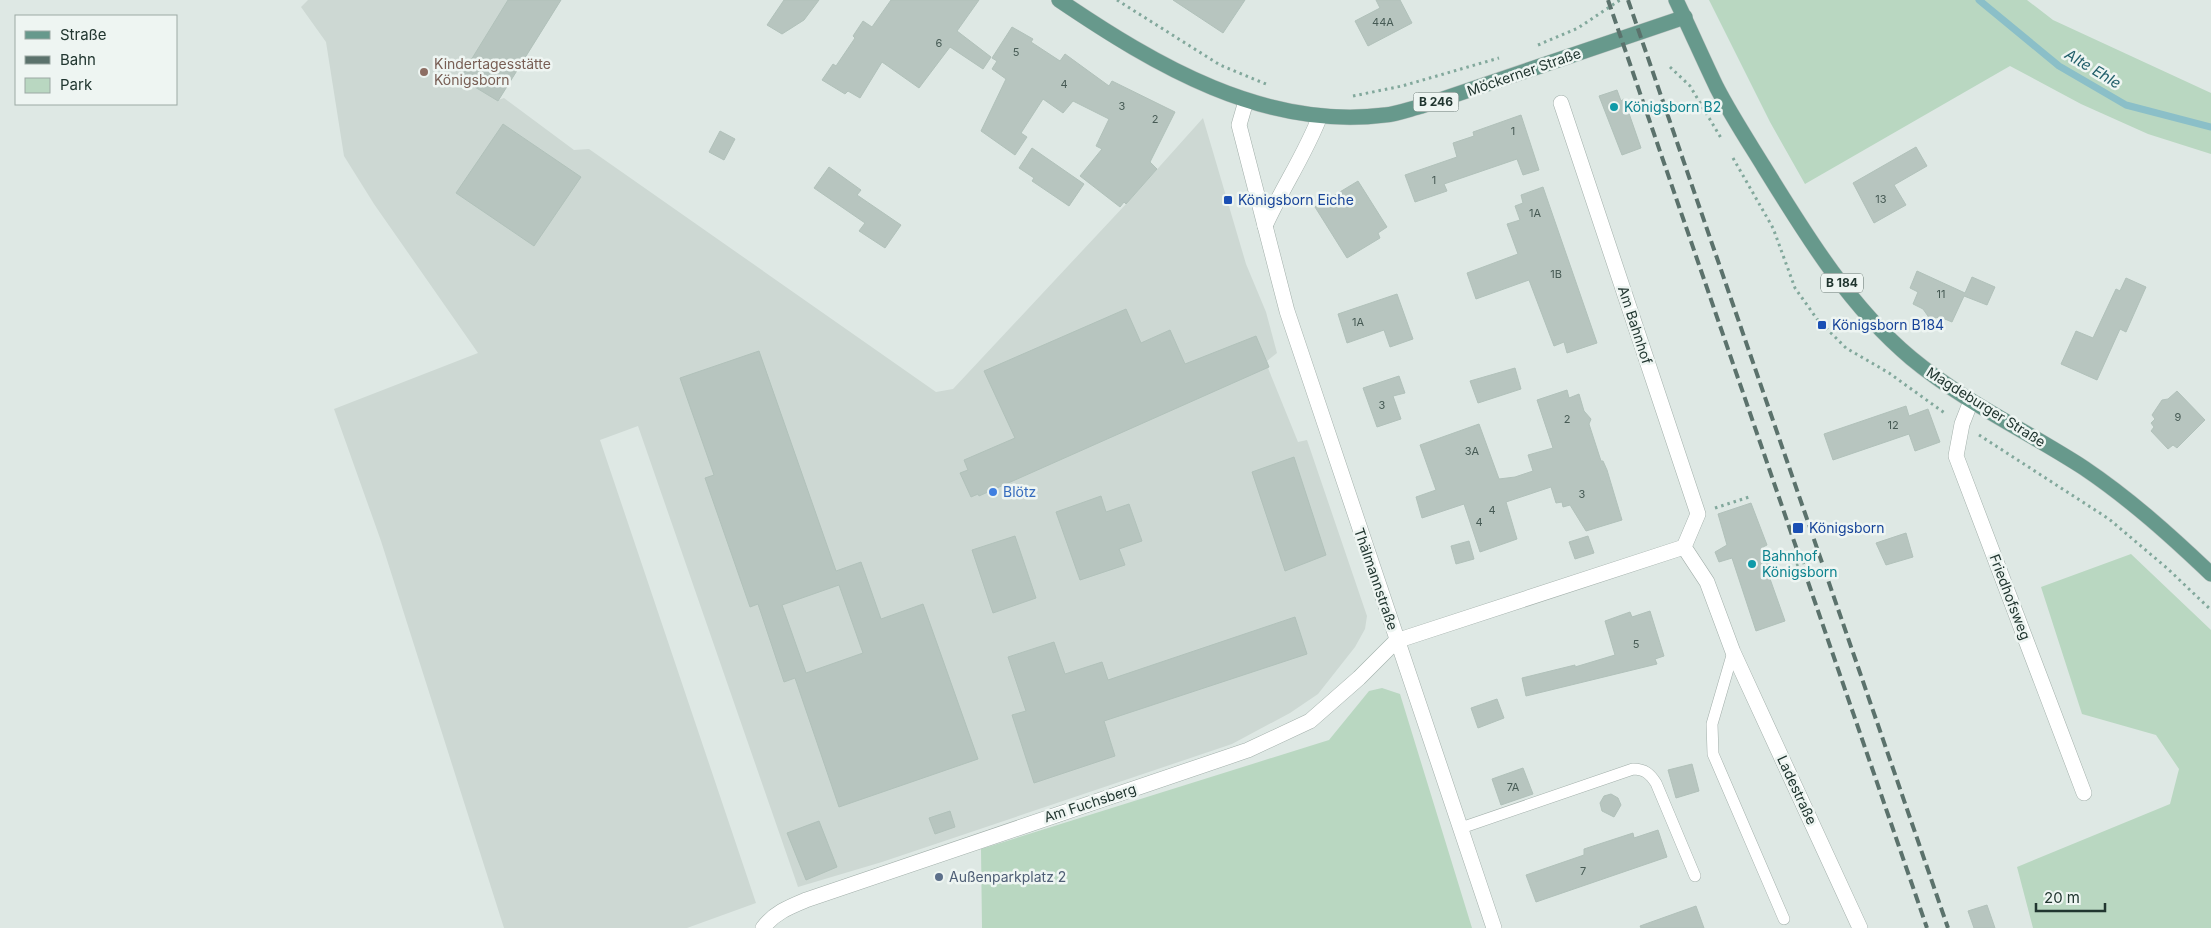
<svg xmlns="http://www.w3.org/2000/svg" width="2211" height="928" font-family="Inter,sans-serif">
<rect width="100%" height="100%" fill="#dee8e4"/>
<polygon fill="#cdd8d3" points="308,0 561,0 498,100 504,98 574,150 589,149 936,392 953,389 1126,204 1203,118 1246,264 1266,312 1277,353 1267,361 1269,367 1268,368 1298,442 1307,440 1367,616 1365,629 1355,647 1318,694 1290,713 1232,744 882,862 798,887 638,426 600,440 756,903 687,928 504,928 381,541 334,409 478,353 374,204 344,156 326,42 301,7"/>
<g fill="#b9d7c1">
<polygon points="1709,0 2027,0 2053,20 2211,93 2211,154 2148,134 2081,104 2010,66 1805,184 1770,122"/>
<polygon points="2131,554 2211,630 2211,928 2033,928 2017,867 2170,804 2179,769 2156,735 2082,714 2041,587"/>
<polygon points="1382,688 1400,694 1472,928 982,928 981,849 1329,740 1369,691"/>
</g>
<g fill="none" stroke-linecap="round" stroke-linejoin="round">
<polyline stroke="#8bbfc8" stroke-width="7" points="1979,0 2059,66 2126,105 2211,127"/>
</g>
<g fill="#b7c5bf" stroke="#b1c1ba" fill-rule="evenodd">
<polygon points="508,0 561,0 498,101 460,78"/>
<polygon points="784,0 819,0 804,20 782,34 767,25"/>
<polygon points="891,0 979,0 957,31 991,57 983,69 950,47 919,88 882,62 860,98 848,91 845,94 822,80 833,64 836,66 855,38 853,36 863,21 872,27"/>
<polygon points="1173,0 1245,0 1223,33"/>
<polygon points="1376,0 1400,0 1412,23 1368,46 1355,21 1380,8"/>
<polygon points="1012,27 1033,39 1031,42 1060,61 1065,54 1109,86 1112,81 1175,112 1150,162 1157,169 1126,204 1124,202 1120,207 1080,176 1102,149 1096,146 1109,119 1073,101 1063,113 1043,99 1021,133 1027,137 1015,155 981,131 1006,79 992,69 997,61 992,58"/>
<polygon points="1617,90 1621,101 1624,99 1641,148 1622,155 1599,96"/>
<polygon points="1521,115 1539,170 1523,175 1517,159 1444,184 1447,191 1415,202 1405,175 1457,157 1453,143 1474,136 1473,132"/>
<polygon points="503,124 581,177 534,246 456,193"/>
<polygon points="720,131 735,139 724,160 709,152"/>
<polygon points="1916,147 1927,166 1894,185 1906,205 1874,223 1853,183"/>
<polygon points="1032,148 1084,184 1069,206 1032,181 1034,178 1019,168"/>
<polygon points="829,167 861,190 857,195 901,225 885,248 859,231 865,223 814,188"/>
<polygon points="1358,181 1387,227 1378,233 1380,238 1347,258 1315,207"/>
<polygon points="1543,187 1597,343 1567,353 1564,342 1554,346 1529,280 1476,299 1467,273 1518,254 1507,224 1520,220 1515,206 1523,203 1521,195"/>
<polygon points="1917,271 1965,293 1972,277 1995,287 1987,305 1964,296 1952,322 1940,317 1930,319 1923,309 1913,304 1918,292 1910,288"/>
<polygon points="2126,278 2146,287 2126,332 2120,329 2097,380 2061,364 2076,331 2093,338 2116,289 2120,291"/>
<polygon points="1397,294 1413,339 1390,347 1384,330 1347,343 1338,314"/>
<polygon points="1126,309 1141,343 1170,330 1185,364 1256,336 1269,367 979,496 978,494 971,497 960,473 968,470 964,460 1015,438 984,371"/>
<path d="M759,351L836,571L861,562L881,619L923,604L978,759L839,807L795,678L784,682L758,604L750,607L705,478L714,475L680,378ZM839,585L863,653L806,673L782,605Z"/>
<polygon points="1515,368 1521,389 1478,403 1470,381"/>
<polygon points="1399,376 1405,393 1393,396 1401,419 1377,427 1363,388"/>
<polygon points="1567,390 1569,398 1579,394 1584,411 1591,419 1589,424 1601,461 1603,461 1607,470 1622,520 1586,531 1570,505 1563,507 1562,502 1556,503 1551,487 1506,502 1517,539 1480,552 1464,504 1422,518 1416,497 1436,490 1420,445 1479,424 1499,479 1515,477 1533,471 1528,455 1553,448 1537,400"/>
<polygon points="2177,391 2205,420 2177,448 2173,445 2168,449 2151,431 2154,427 2151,423 2155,419 2152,415 2162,400 2168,399"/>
<polygon points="1906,406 1909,416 1928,409 1940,442 1915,451 1909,434 1833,460 1824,434"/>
<polygon points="1294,457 1326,555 1285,571 1252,472"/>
<polygon points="1101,496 1106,512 1129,504 1142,541 1119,549 1125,565 1080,580 1056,512"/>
<polygon points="1751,503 1767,545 1763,547 1773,574 1769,576 1785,621 1756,631 1732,558 1719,562 1715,552 1727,545 1718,514"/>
<polygon points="1906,533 1913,557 1886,565 1876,543"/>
<polygon points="1015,536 1036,598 993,613 972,550"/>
<polygon points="1588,536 1594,553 1575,559 1569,542"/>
<polygon points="1469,541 1474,559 1456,564 1451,546"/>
<polygon points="1650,611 1664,656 1655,659 1657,664 1526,696 1522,678 1575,665 1575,667 1615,655 1605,621 1630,612 1632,617"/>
<polygon points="1295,617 1307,654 1104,721 1115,756 1034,783 1012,715 1026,711 1008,657 1054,642 1065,674 1102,662 1108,680"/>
<polygon points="1497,699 1504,718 1478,728 1471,708"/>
<polygon points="1692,764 1699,791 1676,798 1668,770"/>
<polygon points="1523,768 1533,794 1501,805 1492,779"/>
<polygon points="1611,794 1618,798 1621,805 1614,817 1602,811 1600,803 1604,796"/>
<polygon points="950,811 955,827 935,834 929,818"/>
<polygon points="819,821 837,867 806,880 787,833"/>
<polygon points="1658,830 1667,857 1536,902 1526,875 1584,855 1584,849 1633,833 1634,838"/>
<polygon points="1987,905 1995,928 1974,928 1968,911"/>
<polygon points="1696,906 1704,928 1641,928 1640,926"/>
</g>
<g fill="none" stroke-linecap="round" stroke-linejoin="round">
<defs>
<g id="lane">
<polyline points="1733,652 1712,724 1713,754 1784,919"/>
<path d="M1461,828L1633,769C1645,769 1650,774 1656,783L1695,876"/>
</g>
<g id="street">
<polyline points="1246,101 1239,125 1287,311 1494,928"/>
<polyline points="1561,103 1698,514 1684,547 1707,582 1733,652 1860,928"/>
<path d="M1265,226C1282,188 1305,155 1320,116"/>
<polyline points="1971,401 1962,424 1956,456 2084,793"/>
<path d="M763,928C774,913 789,907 806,900L1248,750L1310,721L1359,678L1396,641L1684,547"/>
</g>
<g id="primary">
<path d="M1059,0C1155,65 1264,130 1385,115C1397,114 1410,109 1422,106L1685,17"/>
<path d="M1676,0C1690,29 1703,59 1717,88C1731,115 1748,141 1764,167C1806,235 1849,306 1911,358C1964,402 2027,431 2084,468C2130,499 2171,536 2211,574"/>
</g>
</defs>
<use href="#lane" stroke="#a2afaa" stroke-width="12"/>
<use href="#street" stroke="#a2afaa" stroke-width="16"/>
<use href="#primary" stroke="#bcc3c1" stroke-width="16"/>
<g stroke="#82a89c" stroke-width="3" stroke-dasharray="2.5 4" stroke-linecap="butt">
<polyline points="1117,0 1220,65 1266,84"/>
<polyline points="1538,45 1578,28 1620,0"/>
<polyline points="1670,67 1690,86 1721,138"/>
<polyline points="1353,96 1402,86 1499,58"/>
<polyline points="1733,158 1773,228 1795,288 1817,319 1846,348 1889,373 1946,414"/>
<polyline points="1979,435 2109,519 2168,569 2211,610"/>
<polyline points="1715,508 1749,497"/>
<polyline points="1796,565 1806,562"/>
</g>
<use href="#lane" stroke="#fff" stroke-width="11"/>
<use href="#street" stroke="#fff" stroke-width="15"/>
<use href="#primary" stroke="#67998c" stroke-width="15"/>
<g stroke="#5b726c" stroke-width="4" stroke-dasharray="10 5" stroke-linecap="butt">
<polyline points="1608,0 1927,928"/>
<polyline points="1628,0 1948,928"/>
</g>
</g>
<circle fill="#8d6e63" stroke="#eef5f2" stroke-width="2" cx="424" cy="72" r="5"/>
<g fill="#0f9aa8" stroke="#eef5f2" stroke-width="2">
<circle cx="1614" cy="107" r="5"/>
<circle cx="1752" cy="564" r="5"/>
</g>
<g fill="#1a4fb4" stroke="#eef5f2" stroke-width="2">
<rect x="1223" y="195" width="10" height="10" rx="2.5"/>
<rect x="1817" y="320" width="10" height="10" rx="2.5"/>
<rect x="1792" y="522" width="12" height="12" rx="2.5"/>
</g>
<circle fill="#3f7fe0" stroke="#eef5f2" stroke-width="2" cx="993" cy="492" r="5"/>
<circle fill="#5c6f8a" stroke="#eef5f2" stroke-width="2" cx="939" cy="877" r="5"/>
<g text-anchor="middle" stroke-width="5" stroke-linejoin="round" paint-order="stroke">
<g font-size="11" fill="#465a54">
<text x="1383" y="26">44A</text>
<text x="939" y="47">6</text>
<text x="1016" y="56">5</text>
<text x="1064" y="88">4</text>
<text x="1122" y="110">3</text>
<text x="1155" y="123">2</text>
<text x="1513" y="135">1</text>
<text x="1434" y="184">1</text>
<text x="1881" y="203">13</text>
<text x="1535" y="217">1A</text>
<text x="1556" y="278">1B</text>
<text x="1941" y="298">11</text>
<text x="1358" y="326">1A</text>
<text x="1382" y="409">3</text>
<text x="2178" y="421">9</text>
<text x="1567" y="423">2</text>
<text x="1893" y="429">12</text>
<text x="1472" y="455">3A</text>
<text x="1582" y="498">3</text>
<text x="1492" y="514">4</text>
<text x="1479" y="526">4</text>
<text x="1636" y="648">5</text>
<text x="1513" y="791">7A</text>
<text x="1583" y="875">7</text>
</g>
<g fill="#eef5f2" stroke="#5e6f6a" stroke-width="1">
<rect x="1413.5" y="92.5" width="45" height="19" rx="4"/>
<rect x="1821" y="273.5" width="42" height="19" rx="4"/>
</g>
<g font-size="12" font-weight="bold" fill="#213630">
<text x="1436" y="106">B 246</text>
<text x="1842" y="287">B 184</text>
</g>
<g font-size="14" fill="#785e54" stroke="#eef5f2" text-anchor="start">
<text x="434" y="69">Kindertagesstätte<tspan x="434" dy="16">Königsborn</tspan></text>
</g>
<g font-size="14" fill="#213630" stroke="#eef5f2">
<text transform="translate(1524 72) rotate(-19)" y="5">Möckerner Straße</text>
<text transform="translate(1635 325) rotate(72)" y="5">Am Bahnhof</text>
<text transform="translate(1986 407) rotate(32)" y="5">Magdeburger Straße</text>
<text transform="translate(1376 579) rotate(71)" y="5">Thälmannstraße</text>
<text transform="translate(2010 597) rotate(69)" y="5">Friedhofsweg</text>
<text transform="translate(1797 790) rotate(65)" y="5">Ladestraße</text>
<text transform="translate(1090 803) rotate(-18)" y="5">Am Fuchsberg</text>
</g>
<g font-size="14" fill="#0d838f" stroke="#eef5f2" text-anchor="start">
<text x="1624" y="112">Königsborn B2</text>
<text x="1762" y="561">Bahnhof<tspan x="1762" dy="16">Königsborn</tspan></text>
</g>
<g font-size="14" fill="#164399" stroke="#eef5f2" text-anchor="start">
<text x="1238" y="205">Königsborn Eiche</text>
<text x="1832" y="330">Königsborn B184</text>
<text x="1809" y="533">Königsborn</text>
</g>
<g font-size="14" fill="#366cbe" stroke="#eef5f2" text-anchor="start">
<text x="1003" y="497">Blötz</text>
</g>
<g font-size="14" fill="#4e5e75" stroke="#eef5f2" text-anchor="start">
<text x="949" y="882">Außenparkplatz 2</text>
</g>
<g font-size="15" font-style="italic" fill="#225f6b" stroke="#eef5f2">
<text transform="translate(2093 69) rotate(31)" y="5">Alte Ehle</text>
</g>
</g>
<rect x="15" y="15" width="162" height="90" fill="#eef5f2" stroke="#9ca9a4"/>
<rect x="25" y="31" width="25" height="8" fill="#67998c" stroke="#9ca9a4"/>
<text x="60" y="40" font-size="15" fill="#213630">Straße</text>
<rect x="25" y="56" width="25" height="8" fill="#5b726c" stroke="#9ca9a4"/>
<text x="60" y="65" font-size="15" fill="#213630">Bahn</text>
<rect x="25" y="78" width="25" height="15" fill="#b9d7c1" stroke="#9ca9a4"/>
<text x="60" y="90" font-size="15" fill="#213630">Park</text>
<path d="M2036 903v8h69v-8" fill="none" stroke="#213630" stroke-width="2.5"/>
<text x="2044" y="903" font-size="15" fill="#213630" stroke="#eef5f2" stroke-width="4" paint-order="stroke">20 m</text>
</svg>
